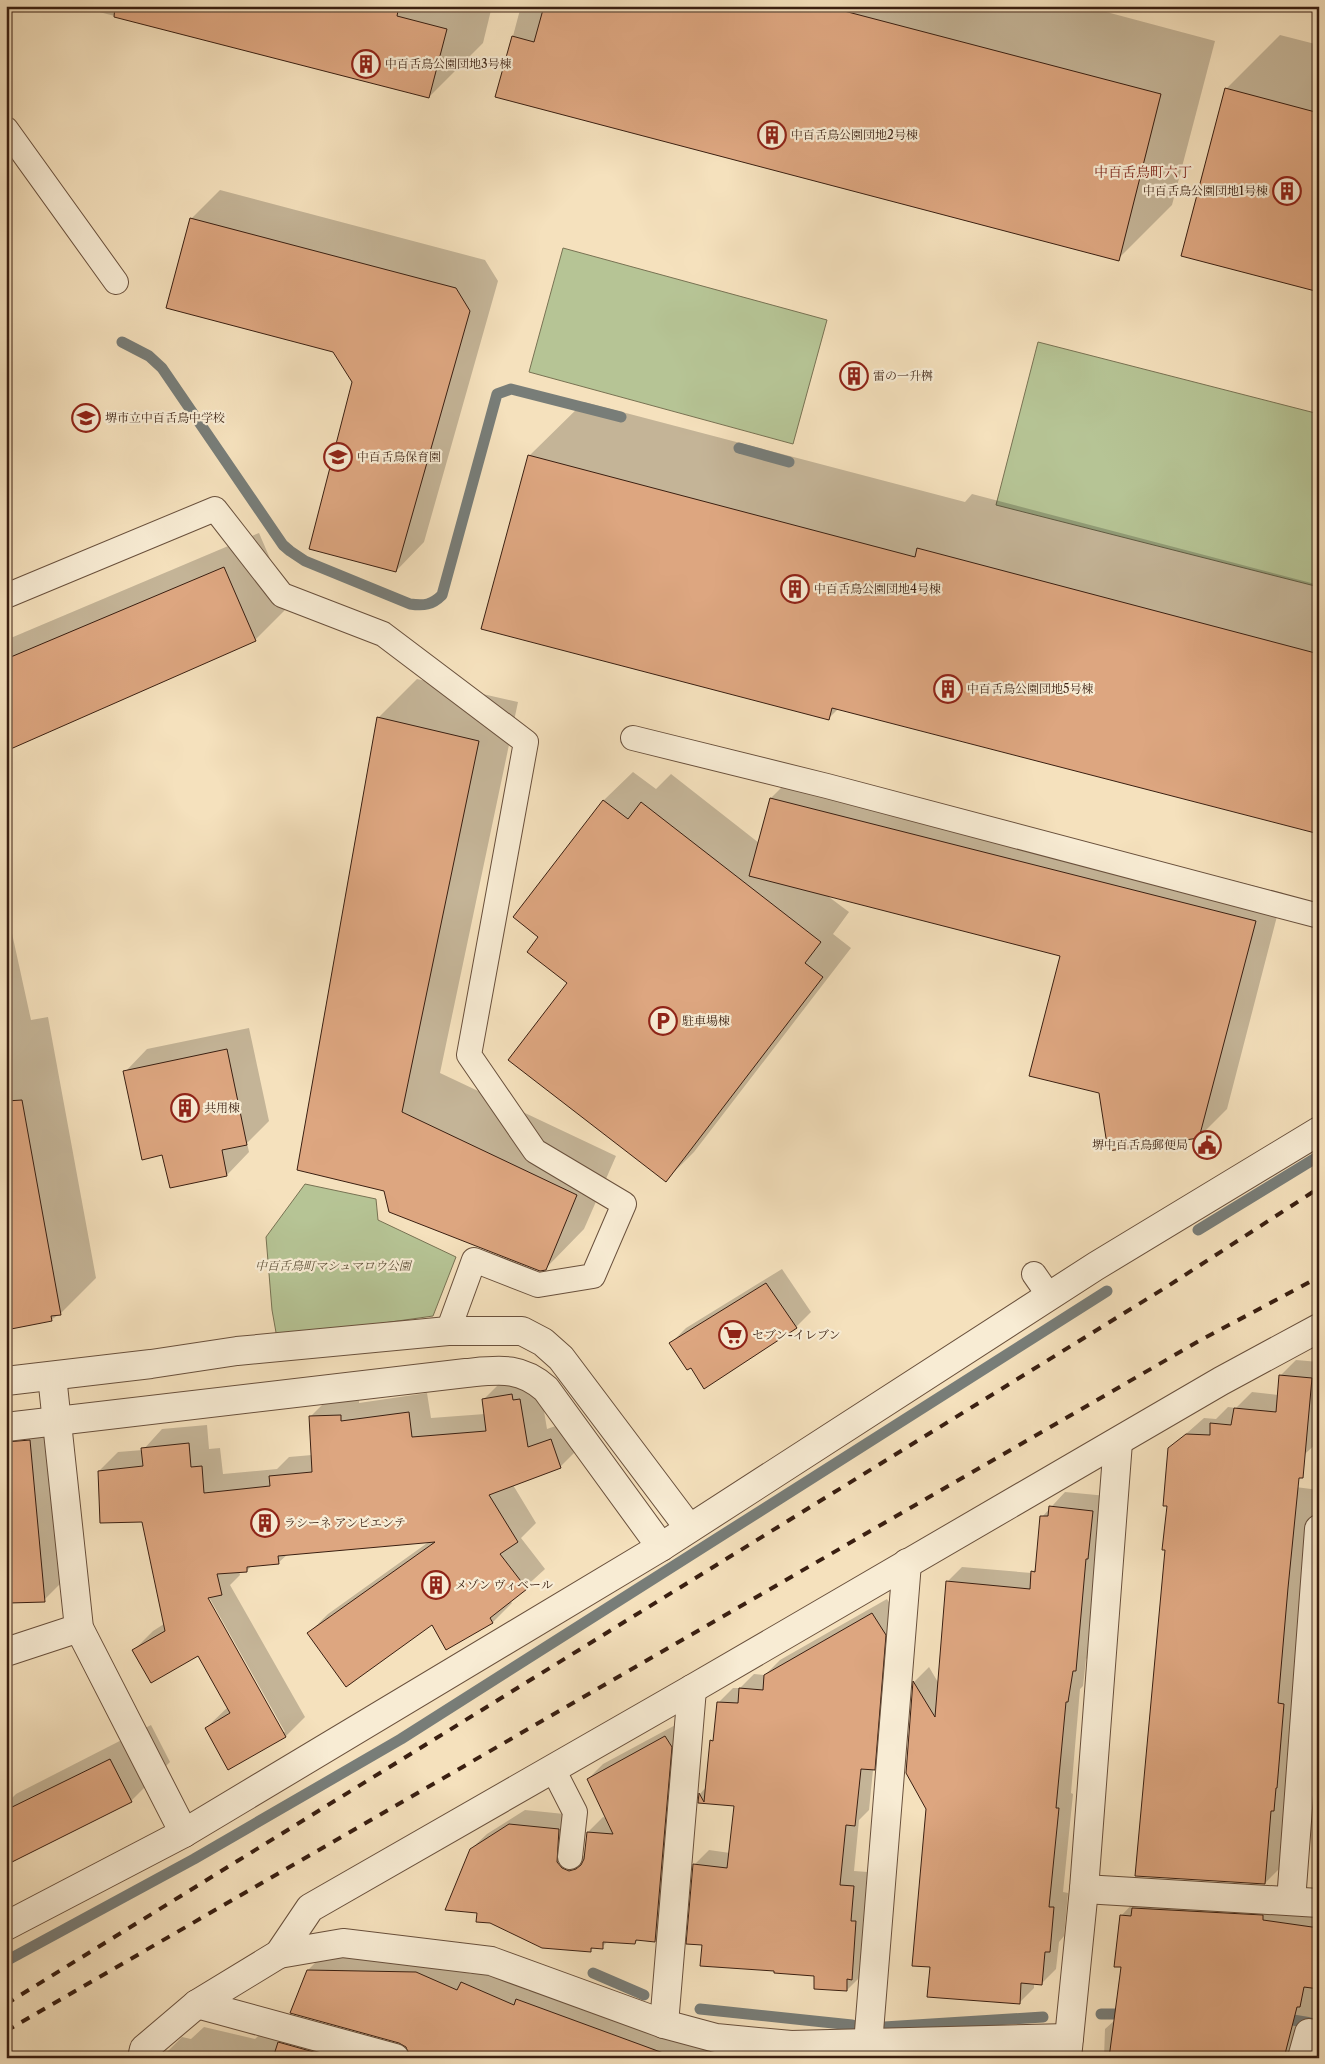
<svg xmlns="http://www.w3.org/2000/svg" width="1325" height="2064" font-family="'Libre Caslon Text','Noto Serif JP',serif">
<rect width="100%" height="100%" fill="#f5e1bd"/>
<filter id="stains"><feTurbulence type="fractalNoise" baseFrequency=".004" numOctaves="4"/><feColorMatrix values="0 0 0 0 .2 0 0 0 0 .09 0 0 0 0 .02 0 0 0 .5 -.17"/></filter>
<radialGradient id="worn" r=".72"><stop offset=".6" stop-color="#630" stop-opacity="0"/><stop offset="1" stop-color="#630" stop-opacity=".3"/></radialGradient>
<g fill="#b6c495" stroke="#787253">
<polygon points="563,248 827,320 793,444 529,372"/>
<polygon points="1038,342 1319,414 1319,587 996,505"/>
<polygon points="305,1184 376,1199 378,1220 456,1257 433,1316 277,1338 272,1310 266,1237"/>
</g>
<g fill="#0003" fill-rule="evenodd">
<polygon points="76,6 492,6 483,43 429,97"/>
<polygon points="521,6 1084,6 1215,41 1172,205 1118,259 497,96"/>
<polygon points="1280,35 1319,45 1319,290 1226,89"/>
<polygon points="220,190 485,260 498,281 424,542 396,571 353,382 334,351 191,219"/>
<polygon points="584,402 965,502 972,494 1319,585 1319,833 839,708 829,718 529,456"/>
<polygon points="259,533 290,605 255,640 6,750 6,640"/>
<polygon points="417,679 518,702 440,1073 616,1156 584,1229 545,1269 385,1190 378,718"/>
<polygon points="799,770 1283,893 1227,1109 1199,1137 1100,1092 1062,955 825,894 849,912 833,934 851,948 694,1152 665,1181 569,982 540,937 515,917 604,800 633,772 656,789 671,774 759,843 771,798"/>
<polygon points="6,906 31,1020 48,1017 96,1278 61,1313 51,1320 6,1329"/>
<polygon points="249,1028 269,1121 247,1143 249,1152 227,1175 171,1186 163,1153 125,1072 147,1049"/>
<polygon points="782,1269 811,1312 796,1327 691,1367 671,1343 686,1328"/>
<polygon points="1296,1360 1319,1362 1319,1441 1272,1484 1319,1490 1319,1517 1281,1867 1265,1883 1166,1549 1170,1448 1204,1418 1216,1419 1228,1407 1236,1408 1252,1392 1278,1395 1280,1376"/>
<path d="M502,1381H539L547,1429L570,1421L579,1448L560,1467L513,1485L536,1523L521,1538L545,1569L510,1601L512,1603L493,1622L447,1649L432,1623L309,1633L328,1614L430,1541L288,1554L278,1563L252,1565L247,1571H239L240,1575L230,1585L305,1717L286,1736L229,1769L206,1728L228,1707L199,1655L134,1650L153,1631L164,1624L143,1521L99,1471L118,1452L143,1450L162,1429L207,1425L209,1449L220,1448L223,1474L277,1469L289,1457L312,1455L310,1417L329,1398L359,1396V1403L427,1393L431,1418L485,1414L483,1400ZM206,1592L285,1732H282L204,1593Z"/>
<polygon points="51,1431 64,1580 44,1600 6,1552 6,1436"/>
<polygon points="1065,1492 1107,1496 1091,1655 1086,1659 1083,1686 1080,1689 1071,1793 1073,1794 1063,1892 1068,1893 1064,1936 1059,1942 1056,1969 1041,1984 1034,1983 1034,1988 1019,2003 931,1966 928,1809 908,1773 914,1682 929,1667 939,1684 947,1582 962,1567 1032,1573 1036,1568 1042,1517"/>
<polygon points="887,1599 900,1620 889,1754 873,1770 869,1810 859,1820 854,1871 868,1872 865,1906 870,1907 861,1976 847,1990 815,1975 776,1970 703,1944 694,1865 709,1850 730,1853 736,1805 699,1802 700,1794 707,1786 712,1741 715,1738 718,1703 733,1688 740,1688 754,1674 765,1675 780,1660"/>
<polygon points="681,1722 670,1925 655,1940 638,1939 635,1943 608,1941 602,1947 594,1947 590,1951 478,1912 471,1849 487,1834 525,1810 574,1815 577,1854 585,1856 588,1832 603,1817 606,1818 588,1779 603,1764"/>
<polygon points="151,1725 170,1762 131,1801 6,1864 6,1804 16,1794"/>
<polygon points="1319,1757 1319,1793 1316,1792"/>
<polygon points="1137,1899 1319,1910 1319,2020 1314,2017 1308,2017 1303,2037 1314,2057 1319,2058 1104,2058 1105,2029 1115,2020 1122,1966 1121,1916"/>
<polygon points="323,1955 431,1958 471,1974 477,1968 529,1991 531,1988 763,2058 411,2058 407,2046 308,1970"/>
<polygon points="270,2025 404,2058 161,2058 182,2037 191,2039 204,2027 255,2039"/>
<polygon points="1048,2050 1046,2058 935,2058 941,2052"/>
</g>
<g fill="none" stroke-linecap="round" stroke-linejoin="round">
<g stroke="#787d78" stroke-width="11">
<path d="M122,342L149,356L162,368L283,545L290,551L305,561L410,604C424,606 432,605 442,595L497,394L511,389L621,417"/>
<polyline points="739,448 789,462"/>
<polyline points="1198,1230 1319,1156"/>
<polyline points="6,1961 194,1859 401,1739 1107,1291"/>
<polyline points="593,1973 644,1995"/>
<polyline points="700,2009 852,2025"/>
<polyline points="1101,2014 1130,2014"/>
<polyline points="1281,2018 1317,2024"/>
<polyline points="884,2027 1043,2017"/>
</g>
</g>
<g fill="#dda680" stroke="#3a1f11">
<polygon points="115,6 399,6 397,16 447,29 429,98 114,17"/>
<polygon points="544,6 825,6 1161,94 1119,261 495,97 512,36 534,42"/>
<polygon points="1225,88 1319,113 1319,292 1181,256"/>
<polygon points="190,218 456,288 470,311 396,572 309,549 352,382 333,352 166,308"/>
<polygon points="528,455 915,557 917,548 1319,654 1319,834 832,708 829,720 481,629"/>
<polygon points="224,567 256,641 6,751 6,659"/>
<polygon points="377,717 479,741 402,1112 577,1195 546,1270 540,1271 389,1212 384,1191 297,1170"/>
<polygon points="770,798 1256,921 1199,1138 1108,1151 1099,1093 1029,1076 1060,956 749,876"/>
<polygon points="603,800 628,819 641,802 821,942 805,963 823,977 666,1182 508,1060 567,983 527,952 538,937 513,917"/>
<polygon points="227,1049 247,1145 222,1150 227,1176 170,1188 162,1155 142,1160 123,1071"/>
<polygon points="22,1100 61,1315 51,1316 52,1321 6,1330 6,1101"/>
<polygon points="766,1283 797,1328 704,1389 691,1368 687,1370 669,1343"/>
<polygon points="1279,1375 1312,1378 1303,1478 1299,1478 1288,1588 1278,1703 1284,1704 1277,1788 1276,1788 1274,1811 1271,1811 1265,1884 1135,1876 1165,1550 1162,1550 1167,1506 1163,1506 1168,1448 1186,1434 1210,1435 1210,1423 1231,1425 1234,1408 1276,1412"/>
<polygon points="512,1394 513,1400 520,1399 528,1447 551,1439 561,1468 489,1495 518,1542 500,1554 527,1589 490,1618 493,1623 446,1650 432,1625 346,1687 307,1633 435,1542 278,1556 279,1564 247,1567 247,1572 217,1574 222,1595 208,1598 286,1737 228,1770 205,1728 230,1713 198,1656 151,1683 132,1650 165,1631 142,1522 100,1523 98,1471 143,1466 141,1448 189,1443 191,1467 202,1466 204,1493 270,1486 269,1476 312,1472 309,1416 341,1415 341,1421 409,1412 412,1437 486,1431 482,1399"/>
<polygon points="30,1440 45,1602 9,1603 6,1563 6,1442"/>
<polygon points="1049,1506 1093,1511 1088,1559 1086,1559 1076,1671 1073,1671 1068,1702 1066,1702 1056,1808 1059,1808 1049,1907 1054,1907 1050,1952 1045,1952 1042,1985 1021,1983 1020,2004 927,1997 930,1967 912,1966 926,1809 906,1773 913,1681 935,1717 946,1581 1030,1589 1031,1571 1035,1572 1040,1516 1048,1516"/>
<polygon points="872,1613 886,1635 875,1770 861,1769 855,1826 846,1825 840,1885 854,1886 851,1921 856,1921 852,1980 847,1979 847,1991 814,1989 814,1976 774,1973 774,1971 700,1966 702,1945 686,1944 693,1864 727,1868 734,1806 698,1803 699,1793 704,1802 710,1740 713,1741 717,1702 738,1703 739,1688 763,1690 764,1675"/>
<polygon points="665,1736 672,1747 655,1942 636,1940 635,1944 603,1942 603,1949 591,1948 591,1952 542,1948 490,1923 476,1922 477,1913 445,1910 470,1849 509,1824 559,1829 557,1862 562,1868 569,1871 576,1869 581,1865 584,1859 587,1832 613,1834 587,1779"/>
<polygon points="110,1759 132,1802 6,1865 6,1810"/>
<polygon points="1132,1908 1263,1915 1263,1920 1319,1928 1319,1989 1304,1987 1300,2007 1297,2007 1284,2058 1109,2058 1121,1967 1114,1967 1120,1915 1131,1916"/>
<polygon points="307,1970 416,1972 457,1990 461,1982 514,2005 516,1999 666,2054 665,2058 410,2058 406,2047 399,2043 290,2013"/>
<polygon points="278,2042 335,2058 273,2058"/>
</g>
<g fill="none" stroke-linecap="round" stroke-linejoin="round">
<defs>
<g id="service">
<polyline points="6,129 116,282"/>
<polyline points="6,596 215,509 282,595 383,634 526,742 469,1055 535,1151 624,1204 593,1276 538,1285 474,1260 448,1331"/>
<polyline points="633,738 827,786 1319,916"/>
<polyline points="1034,1274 1050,1297"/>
<polyline points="553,1769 575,1812 570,1857"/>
</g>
<g id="minor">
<polyline points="52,1376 79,1628 184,1833"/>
<polyline points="6,1381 151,1364 237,1351 448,1331 522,1331 543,1342 561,1358 689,1528"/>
<path d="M6,1427L466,1373C499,1370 520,1366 546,1389L661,1547"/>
<polyline points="6,1652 79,1628"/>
<polyline points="1084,1889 1319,1903"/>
<polyline points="1291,1901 1319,1529"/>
<polyline points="279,1954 343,1943 491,1961 664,2024 716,2038 791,2045 1069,2038"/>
<polyline points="197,2004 395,2058"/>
<polyline points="664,2024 692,1689"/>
<polyline points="868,2044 907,1563"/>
<polyline points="142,2058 144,2049 197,2004 279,1954 310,1908 692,1689 1221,1381 1319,1328"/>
<polyline points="1067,2058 1084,1889 1118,1442"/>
<polyline points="1302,2058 1309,2033"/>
</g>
<polyline id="tertiary" points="6,1926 184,1833 661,1547 1096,1266 1319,1131"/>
</defs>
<use href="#service" stroke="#69503c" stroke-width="26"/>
<use href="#minor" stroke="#69503c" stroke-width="30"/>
<use href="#tertiary" stroke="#69503c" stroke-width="30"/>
<use href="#service" stroke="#f8ecd4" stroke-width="24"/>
<use href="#minor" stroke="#f8ecd4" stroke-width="28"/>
<use href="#tertiary" stroke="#f8ecd4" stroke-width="28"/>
<g stroke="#3a1f11" stroke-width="4" stroke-dasharray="9 9" stroke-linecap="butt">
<polyline points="6,2004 1168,1286 1319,1188"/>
<polyline points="6,2031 1199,1341 1319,1277"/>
</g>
</g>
<defs>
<symbol id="building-ring" viewBox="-11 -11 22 22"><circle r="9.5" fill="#f8ecd4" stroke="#8f2418" stroke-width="1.5"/><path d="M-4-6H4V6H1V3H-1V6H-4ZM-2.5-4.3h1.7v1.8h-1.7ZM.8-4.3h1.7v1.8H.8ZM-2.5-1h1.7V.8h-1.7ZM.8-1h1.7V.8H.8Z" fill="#8f2418"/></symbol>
<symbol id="school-ring" viewBox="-11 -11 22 22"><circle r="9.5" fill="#f8ecd4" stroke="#8f2418" stroke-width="1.5"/><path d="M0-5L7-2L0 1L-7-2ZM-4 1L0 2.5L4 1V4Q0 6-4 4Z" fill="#8f2418"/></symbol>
<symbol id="parking-ring" viewBox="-11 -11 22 22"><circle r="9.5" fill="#f8ecd4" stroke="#8f2418" stroke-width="1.5"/><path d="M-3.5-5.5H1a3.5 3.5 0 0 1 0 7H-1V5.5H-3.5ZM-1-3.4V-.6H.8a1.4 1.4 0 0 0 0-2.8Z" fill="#8f2418"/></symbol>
<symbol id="civic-ring" viewBox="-11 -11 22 22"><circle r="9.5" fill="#f8ecd4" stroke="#8f2418" stroke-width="1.5"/><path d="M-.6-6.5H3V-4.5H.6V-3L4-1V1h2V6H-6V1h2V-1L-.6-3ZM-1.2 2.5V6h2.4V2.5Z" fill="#8f2418"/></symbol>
<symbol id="supermarket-ring" viewBox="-11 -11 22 22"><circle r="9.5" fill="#f8ecd4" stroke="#8f2418" stroke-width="1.5"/><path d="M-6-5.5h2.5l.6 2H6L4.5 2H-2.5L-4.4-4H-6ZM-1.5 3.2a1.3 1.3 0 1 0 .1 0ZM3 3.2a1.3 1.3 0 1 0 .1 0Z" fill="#8f2418"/></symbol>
</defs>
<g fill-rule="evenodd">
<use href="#building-ring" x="350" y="48" width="32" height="32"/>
<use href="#building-ring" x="756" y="119" width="32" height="32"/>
<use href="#building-ring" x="1271" y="175" width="32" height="32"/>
<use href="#building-ring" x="838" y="360" width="32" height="32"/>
<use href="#school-ring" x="70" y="402" width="32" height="32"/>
<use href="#school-ring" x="322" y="441" width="32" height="32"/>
<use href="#building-ring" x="779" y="573" width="32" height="32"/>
<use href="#building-ring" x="932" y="673" width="32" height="32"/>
<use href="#parking-ring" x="647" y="1005" width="32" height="32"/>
<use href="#building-ring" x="169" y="1092" width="32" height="32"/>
<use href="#civic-ring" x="1191" y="1129" width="32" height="32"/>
<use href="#supermarket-ring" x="717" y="1319" width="32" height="32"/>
<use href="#building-ring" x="249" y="1507" width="32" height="32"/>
<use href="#building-ring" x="420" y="1569" width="32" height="32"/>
</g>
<g text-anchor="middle" stroke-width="4.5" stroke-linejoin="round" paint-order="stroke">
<g font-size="12" fill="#3a1f11" stroke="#f8ecd4" text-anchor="start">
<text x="385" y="68">中百舌鳥公園団地3号棟</text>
<text x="791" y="139">中百舌鳥公園団地2号棟</text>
<text x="1268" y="195" text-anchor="end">中百舌鳥公園団地1号棟</text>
<text x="873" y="380">雷の一升桝</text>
<text x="105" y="422">堺市立中百舌鳥中学校</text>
<text x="357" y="461">中百舌鳥保育園</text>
<text x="814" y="593">中百舌鳥公園団地4号棟</text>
<text x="967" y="693">中百舌鳥公園団地5号棟</text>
<text x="682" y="1025">駐車場棟</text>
<text x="204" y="1112">共用棟</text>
<text x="1188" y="1149" text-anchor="end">堺中百舌鳥郵便局</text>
<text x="752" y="1339">セブン-イレブン</text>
<text x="284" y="1527">ラシーネ アンビエンテ</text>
<text x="455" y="1589">メゾン ヴィベール</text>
</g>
<g font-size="12" font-style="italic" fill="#5f5139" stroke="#f8ecd4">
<text x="333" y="1270">中百舌鳥町マシュマロウ公園</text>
</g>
<g font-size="14" fill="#7a1f14" stroke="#f8ecd4">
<text x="1143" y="177">中百舌鳥町六丁</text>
</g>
</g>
<rect width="1325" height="2064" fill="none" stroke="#f5e1bd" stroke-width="25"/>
<rect x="8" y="8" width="1310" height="2049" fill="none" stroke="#3a1f11" stroke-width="2.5"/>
<rect x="12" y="12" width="1300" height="2039" fill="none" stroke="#3a1f11"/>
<rect width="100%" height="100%" filter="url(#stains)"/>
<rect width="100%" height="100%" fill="url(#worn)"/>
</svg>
